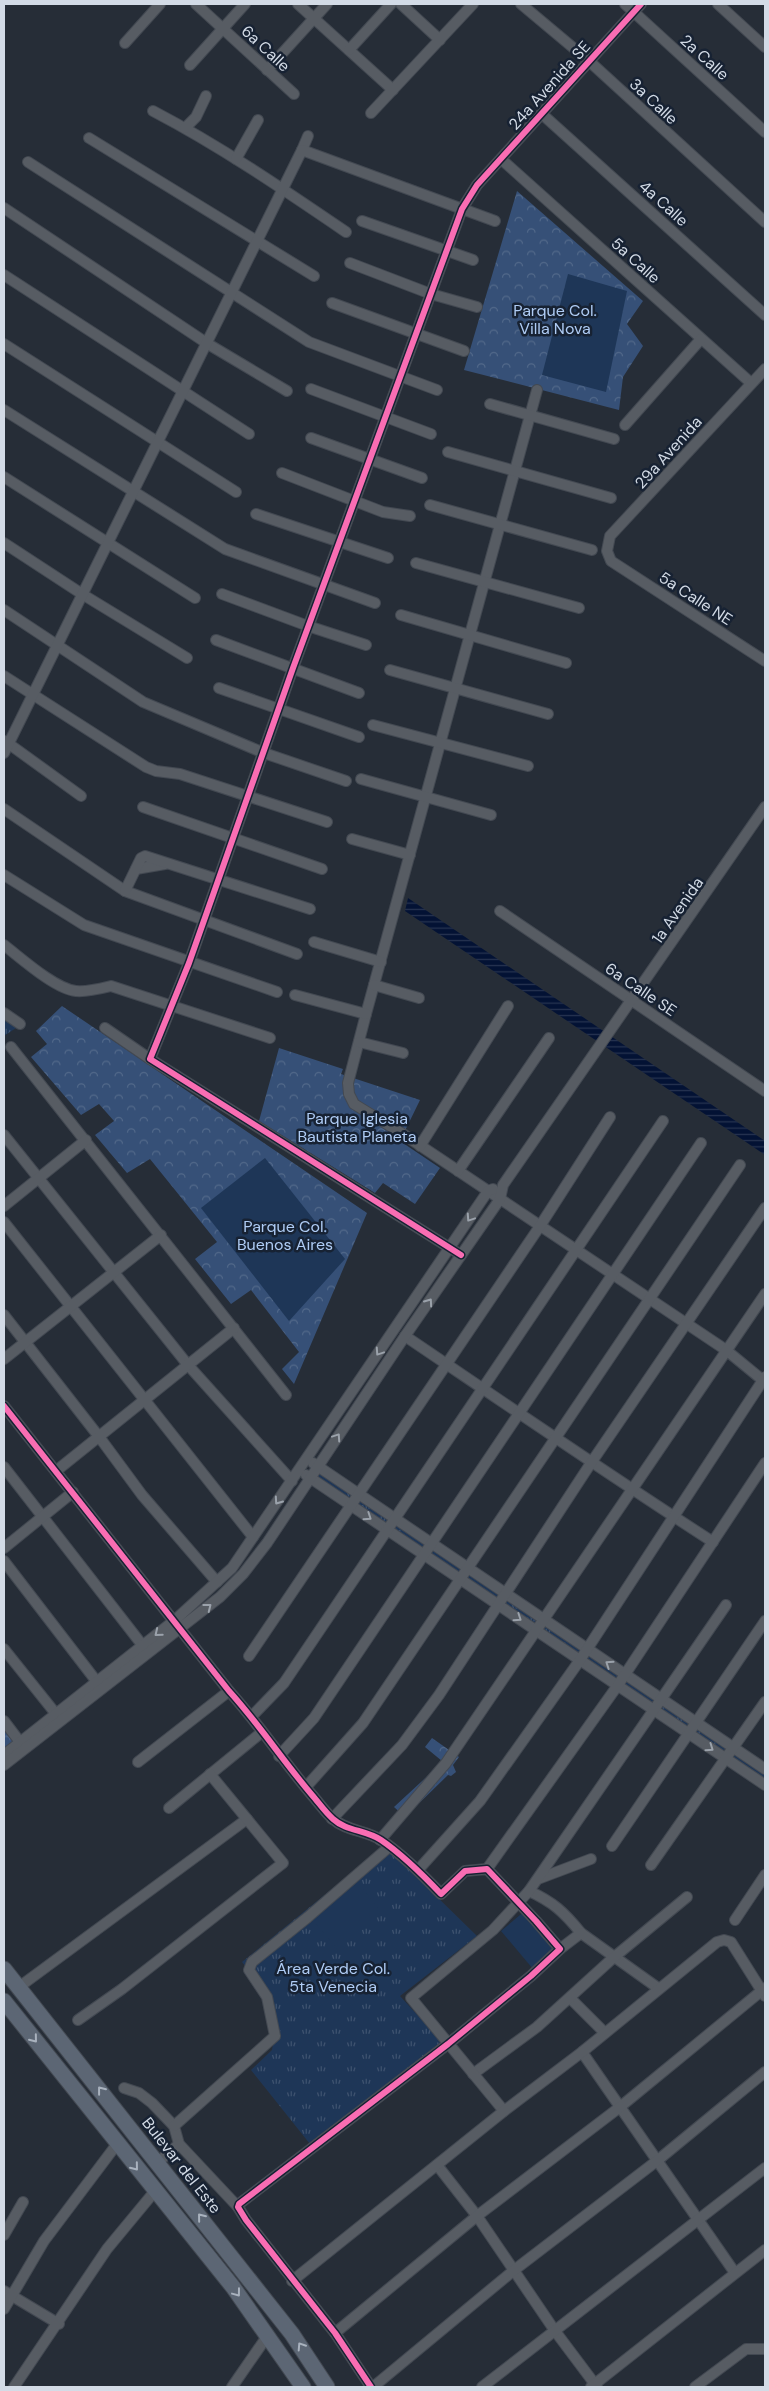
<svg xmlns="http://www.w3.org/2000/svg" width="769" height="2391" font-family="'DM Sans',sans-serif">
<defs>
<pattern id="forest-crowns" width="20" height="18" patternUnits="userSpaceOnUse" patternTransform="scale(1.25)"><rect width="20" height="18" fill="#365077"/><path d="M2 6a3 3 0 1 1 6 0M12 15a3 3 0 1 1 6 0" fill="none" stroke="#52698a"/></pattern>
<pattern id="park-tufts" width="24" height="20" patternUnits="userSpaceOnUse" patternTransform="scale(1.25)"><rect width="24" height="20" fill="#1e3657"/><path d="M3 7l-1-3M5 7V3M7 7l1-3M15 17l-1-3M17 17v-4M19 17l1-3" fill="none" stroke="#3e526f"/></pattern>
<pattern id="water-rules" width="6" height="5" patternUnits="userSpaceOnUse" patternTransform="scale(1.25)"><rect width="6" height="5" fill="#031234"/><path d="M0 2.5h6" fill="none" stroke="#273451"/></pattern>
</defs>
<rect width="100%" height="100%" fill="#262d37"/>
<g fill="url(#forest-crowns)">
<polygon points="517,191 643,301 627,324 643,346 623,377 619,410 464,370"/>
<polygon points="62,1006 367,1213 294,1384 282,1369 299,1352 251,1290 231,1304 195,1259 217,1242 150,1159 127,1173 95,1135 114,1121 99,1104 81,1115 31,1057 47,1044 36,1031"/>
<polygon points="279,1048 343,1069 341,1074 420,1100 400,1141 440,1168 415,1204 383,1183 375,1193 259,1121"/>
<polygon points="4,1727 15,1742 4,1751"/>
<polygon points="432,1738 459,1757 453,1765 456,1772 451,1776 448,1775 405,1817 394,1807 434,1770 442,1761 425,1747"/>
</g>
<g fill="url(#park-tufts)">
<polygon points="4,1015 19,1026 4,1036"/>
<polygon points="318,1468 765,1770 765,1784 312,1477"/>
<polygon points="385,1846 477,1936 400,1996 443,2043 310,2144 251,2070 272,2050 275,2033 260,1984 242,1962"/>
</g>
<g fill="#1e3657">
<polygon points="568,274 627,291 606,392 542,375"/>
<polygon points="265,1158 345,1259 289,1321 201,1208"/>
<polygon points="356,1880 378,1908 335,1946 311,1918"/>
<polygon points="526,1910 557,1949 533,1969 501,1931"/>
</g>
<polygon fill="url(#water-rules)" points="408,898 765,1141 765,1155 405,911"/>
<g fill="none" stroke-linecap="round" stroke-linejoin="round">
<defs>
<g id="minor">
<polyline points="196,4 294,94"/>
<polyline points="298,4 393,90"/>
<polyline points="401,4 440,40"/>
<polyline points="521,4 589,61 765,222"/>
<polyline points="625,4 765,132"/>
<polyline points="718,4 765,47"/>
<polyline points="125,43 160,4"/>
<polyline points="349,50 391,4"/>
<polyline points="190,65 245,4"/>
<polyline points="267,70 327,4"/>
<path d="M153,111C220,146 283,189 346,232"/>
<polyline points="371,113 473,4"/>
<polyline points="542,114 765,315"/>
<polyline points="185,128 196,117 206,96"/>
<polyline points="89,138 314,276"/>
<polyline points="302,150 308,136"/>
<polyline points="236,159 258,120"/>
<polyline points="501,159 751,383"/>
<polyline points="28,162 309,342 437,390"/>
<polyline points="4,208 208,344 287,391"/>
<polyline points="362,221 473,260"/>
<polyline points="350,263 431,294 477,307"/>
<polyline points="4,275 249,434"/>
<polyline points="332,303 464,351"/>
<polyline points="4,344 236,492"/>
<polyline points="765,369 610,536 607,551 611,561 765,661"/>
<polyline points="311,389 431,434"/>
<polyline points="537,390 366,1014 348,1083 349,1094 354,1104 403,1134 726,1350 765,1382"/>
<polyline points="490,404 614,439"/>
<polyline points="4,410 225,549 375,603"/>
<polyline points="625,425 701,339"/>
<polyline points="311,438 422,478"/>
<polyline points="448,452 611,498"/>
<polyline points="282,473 383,512 410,516"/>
<polyline points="4,477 195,598"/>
<polyline points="430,505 592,550"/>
<polyline points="256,514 388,558"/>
<polyline points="4,543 82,594 187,658"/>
<polyline points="416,563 579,608"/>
<polyline points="222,594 308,626 366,645"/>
<polyline points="4,610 143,702 264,753 346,781"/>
<polyline points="401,615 566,663"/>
<polyline points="216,640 359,693"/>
<polyline points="390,670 548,714"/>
<polyline points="4,676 146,767 156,771 180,774 327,822"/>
<polyline points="219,688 359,737"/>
<polyline points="373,725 528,766"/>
<polyline points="5,741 81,796"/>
<polyline points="4,753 302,150 495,221"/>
<polyline points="361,779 491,815"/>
<polyline points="143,807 322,869"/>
<polyline points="4,809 125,891 297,954"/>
<polyline points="352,839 410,855"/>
<polyline points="136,869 165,864"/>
<polyline points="4,875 84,925 277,992"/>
<polyline points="125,891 141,858 145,856 310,909"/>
<polyline points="500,911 765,1091"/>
<polyline points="314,942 381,962"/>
<path d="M4,945C21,958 55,989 76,991C88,992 99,989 111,986L270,1038"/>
<polyline points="374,985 419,998"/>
<polyline points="295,995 366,1014"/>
<polyline points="4,1013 20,1024"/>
<polyline points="105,1028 150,1059"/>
<polyline points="359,1042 403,1053"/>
<polyline points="11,1047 286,1395"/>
<polyline points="4,1135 188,1365 292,1481"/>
<polyline points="420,1146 508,1006"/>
<polyline points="458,1171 549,1038"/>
<polyline points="4,1206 86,1140"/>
<polyline points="4,1222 253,1537"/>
<polyline points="461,1255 150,1059 189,963 293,668 462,209 477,185 641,4"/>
<polyline points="4,1315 100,1438 142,1495 217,1582"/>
<path d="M405,1336C507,1405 609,1475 713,1542"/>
<polyline points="4,1359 161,1235"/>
<path d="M4,1406L229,1691C259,1724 283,1761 312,1795C319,1803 325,1812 333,1819C346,1831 366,1830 381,1840C403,1855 423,1875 441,1894L465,1871L487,1869L536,1921L560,1949L531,1976L448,2044L239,2204L238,2207L246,2220L335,2333L371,2387"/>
<polyline points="313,1463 765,1769"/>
<polyline points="4,1467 143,1646"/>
<polyline points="56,1471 234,1328"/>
<polyline points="306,1475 765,1785"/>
<polyline points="4,1548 73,1492"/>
<polyline points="4,1561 97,1682"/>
<polyline points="4,1649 56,1714"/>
<polyline points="249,1656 540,1226 610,1117"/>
<polyline points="252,1716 284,1683 663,1121"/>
<polyline points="4,1721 23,1746"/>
<polyline points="4,1755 175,1620 232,1568 488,1191 493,1189"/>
<polyline points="279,1756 314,1718 701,1143"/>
<polyline points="138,1762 229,1691"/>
<polyline points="4,1765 220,1597 243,1574 267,1543 405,1336 500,1199 503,1185 765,807"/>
<polyline points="306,1787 363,1723 740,1165"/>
<polyline points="169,1808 262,1732"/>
<polyline points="332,1819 402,1745 439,1695 591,1463 765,1208"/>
<polyline points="380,1840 446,1763 765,1294"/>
<polyline points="612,1846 765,1621"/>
<polyline points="651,1865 765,1702"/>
<polyline points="487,1869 618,1685 765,1463"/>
<polyline points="418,1870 480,1801 580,1660 765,1377"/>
<polyline points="538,1879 591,1859"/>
<path d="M529,1891C553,1902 564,1912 581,1933"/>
<polyline points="735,1920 765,1875"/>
<polyline points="560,1949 581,1933 658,1988"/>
<polyline points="19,1987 247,1819"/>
<polyline points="570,1998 605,2033"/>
<polyline points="78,2020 122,1989 283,1863 210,1774"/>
<polyline points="582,2052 735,2273"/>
<polyline points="473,2074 537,2027 613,1958 687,1897"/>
<polyline points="124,2088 139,2093 152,2103 174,2126 179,2144 238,2207"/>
<polyline points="504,2111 411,1998 493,1930 529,1891 726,1605"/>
<polyline points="174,2126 275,2036 267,1997 249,1970 252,1962 308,1917 389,1847"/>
<polyline points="157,2163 179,2144"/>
<polyline points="437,2165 477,2216 555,2331 597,2387"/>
<polyline points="4,2235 23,2202"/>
<polyline points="292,2281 504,2111 582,2052 717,1942 724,1940 731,1942 765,1996"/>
<polyline points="4,2291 59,2324"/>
<polyline points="4,2309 44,2241 117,2144"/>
<polyline points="335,2333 477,2216 620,2107 765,1988"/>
<polyline points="14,2387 107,2249 155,2191"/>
<polyline points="232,2387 268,2335"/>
<polyline points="373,2387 513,2271 658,2160 765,2072"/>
<polyline points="482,2387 765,2168"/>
<polyline points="591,2387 765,2250"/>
<polyline points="695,2387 746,2349 765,2349"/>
</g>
<g id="highway">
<polyline points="4,1969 292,2334 327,2387"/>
<polyline points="4,2001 233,2287 303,2387"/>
</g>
</defs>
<use href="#minor" stroke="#434952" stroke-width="12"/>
<use href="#highway" stroke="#434952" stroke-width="17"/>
<use href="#minor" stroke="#575c63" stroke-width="10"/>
<use href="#highway" stroke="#5c6674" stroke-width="15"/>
<defs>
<g id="cycleway">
<polyline points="461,1255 150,1059 189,963 293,668 462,209 477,185 641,4"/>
<path d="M4,1406L229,1691C259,1724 283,1761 312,1795C319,1803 325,1812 333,1819C346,1831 366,1830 381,1840C403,1855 423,1875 441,1894L465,1871L487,1869L536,1921L560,1949L531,1976L448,2044L239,2204L238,2207L246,2220L335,2333L371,2387"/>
</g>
</defs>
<use href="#cycleway" stroke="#172233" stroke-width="9"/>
<use href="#cycleway" stroke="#f96db3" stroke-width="6"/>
</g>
<defs><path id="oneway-chevron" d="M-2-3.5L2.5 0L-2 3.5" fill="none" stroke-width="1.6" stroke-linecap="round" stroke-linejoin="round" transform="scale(1.25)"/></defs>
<g stroke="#9ba2ab">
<use href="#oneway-chevron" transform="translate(470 1218) rotate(124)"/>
<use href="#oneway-chevron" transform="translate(429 1302) rotate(-55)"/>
<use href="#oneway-chevron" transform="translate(379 1352) rotate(124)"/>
<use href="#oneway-chevron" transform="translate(337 1437) rotate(-56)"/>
<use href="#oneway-chevron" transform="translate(278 1501) rotate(125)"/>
<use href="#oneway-chevron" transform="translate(368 1517) rotate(34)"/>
<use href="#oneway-chevron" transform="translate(208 1607) rotate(-38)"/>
<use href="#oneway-chevron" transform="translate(518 1618) rotate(34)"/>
<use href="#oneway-chevron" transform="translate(158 1633) rotate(141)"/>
<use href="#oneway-chevron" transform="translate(609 1664) rotate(-146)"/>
<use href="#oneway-chevron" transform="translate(710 1748) rotate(35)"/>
</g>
<g stroke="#a9b2be">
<use href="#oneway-chevron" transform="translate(34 2039) rotate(51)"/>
<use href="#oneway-chevron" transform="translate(101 2090) rotate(-128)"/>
<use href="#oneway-chevron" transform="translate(135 2167) rotate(51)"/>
<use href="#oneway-chevron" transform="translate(201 2217) rotate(-129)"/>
<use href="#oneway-chevron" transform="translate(237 2293) rotate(53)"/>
<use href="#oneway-chevron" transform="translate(301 2346) rotate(-123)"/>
</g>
<g text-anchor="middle" stroke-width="5" stroke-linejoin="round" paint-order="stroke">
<g font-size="16" fill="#d3dbe6" stroke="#172233">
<text transform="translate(266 48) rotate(43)" y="6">6a Calle</text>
<text transform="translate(705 57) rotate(42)" y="6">2a Calle</text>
<text transform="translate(549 85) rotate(-48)" y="6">24a Avenida SE</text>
<text transform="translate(654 101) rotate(43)" y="6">3a Calle</text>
<text transform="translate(664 203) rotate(42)" y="6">4a Calle</text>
<text transform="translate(636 260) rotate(42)" y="6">5a Calle</text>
<text transform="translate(668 452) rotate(-48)" y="6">29a Avenida</text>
<text transform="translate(696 598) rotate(33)" y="6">5a Calle NE</text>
<text transform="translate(677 910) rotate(-55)" y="6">1a Avenida</text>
<text transform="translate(641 989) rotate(34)" y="6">6a Calle SE</text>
<text transform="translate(182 2165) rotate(52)" y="6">Bulevar del Este</text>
</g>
<g font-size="16" fill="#afccf5" stroke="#172233">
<text x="555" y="316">Parque Col.<tspan x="555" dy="18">Villa Nova</tspan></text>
<text x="357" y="1124">Parque Iglesia<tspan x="357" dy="18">Bautista Planeta</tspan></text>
<text x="285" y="1232">Parque Col.<tspan x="285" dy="18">Buenos Aires</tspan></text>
<text x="333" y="1974">Área Verde Col.<tspan x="333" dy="18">5ta Venecia</tspan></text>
</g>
</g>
<rect width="769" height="2391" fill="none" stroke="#d3dbe6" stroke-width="10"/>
</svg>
